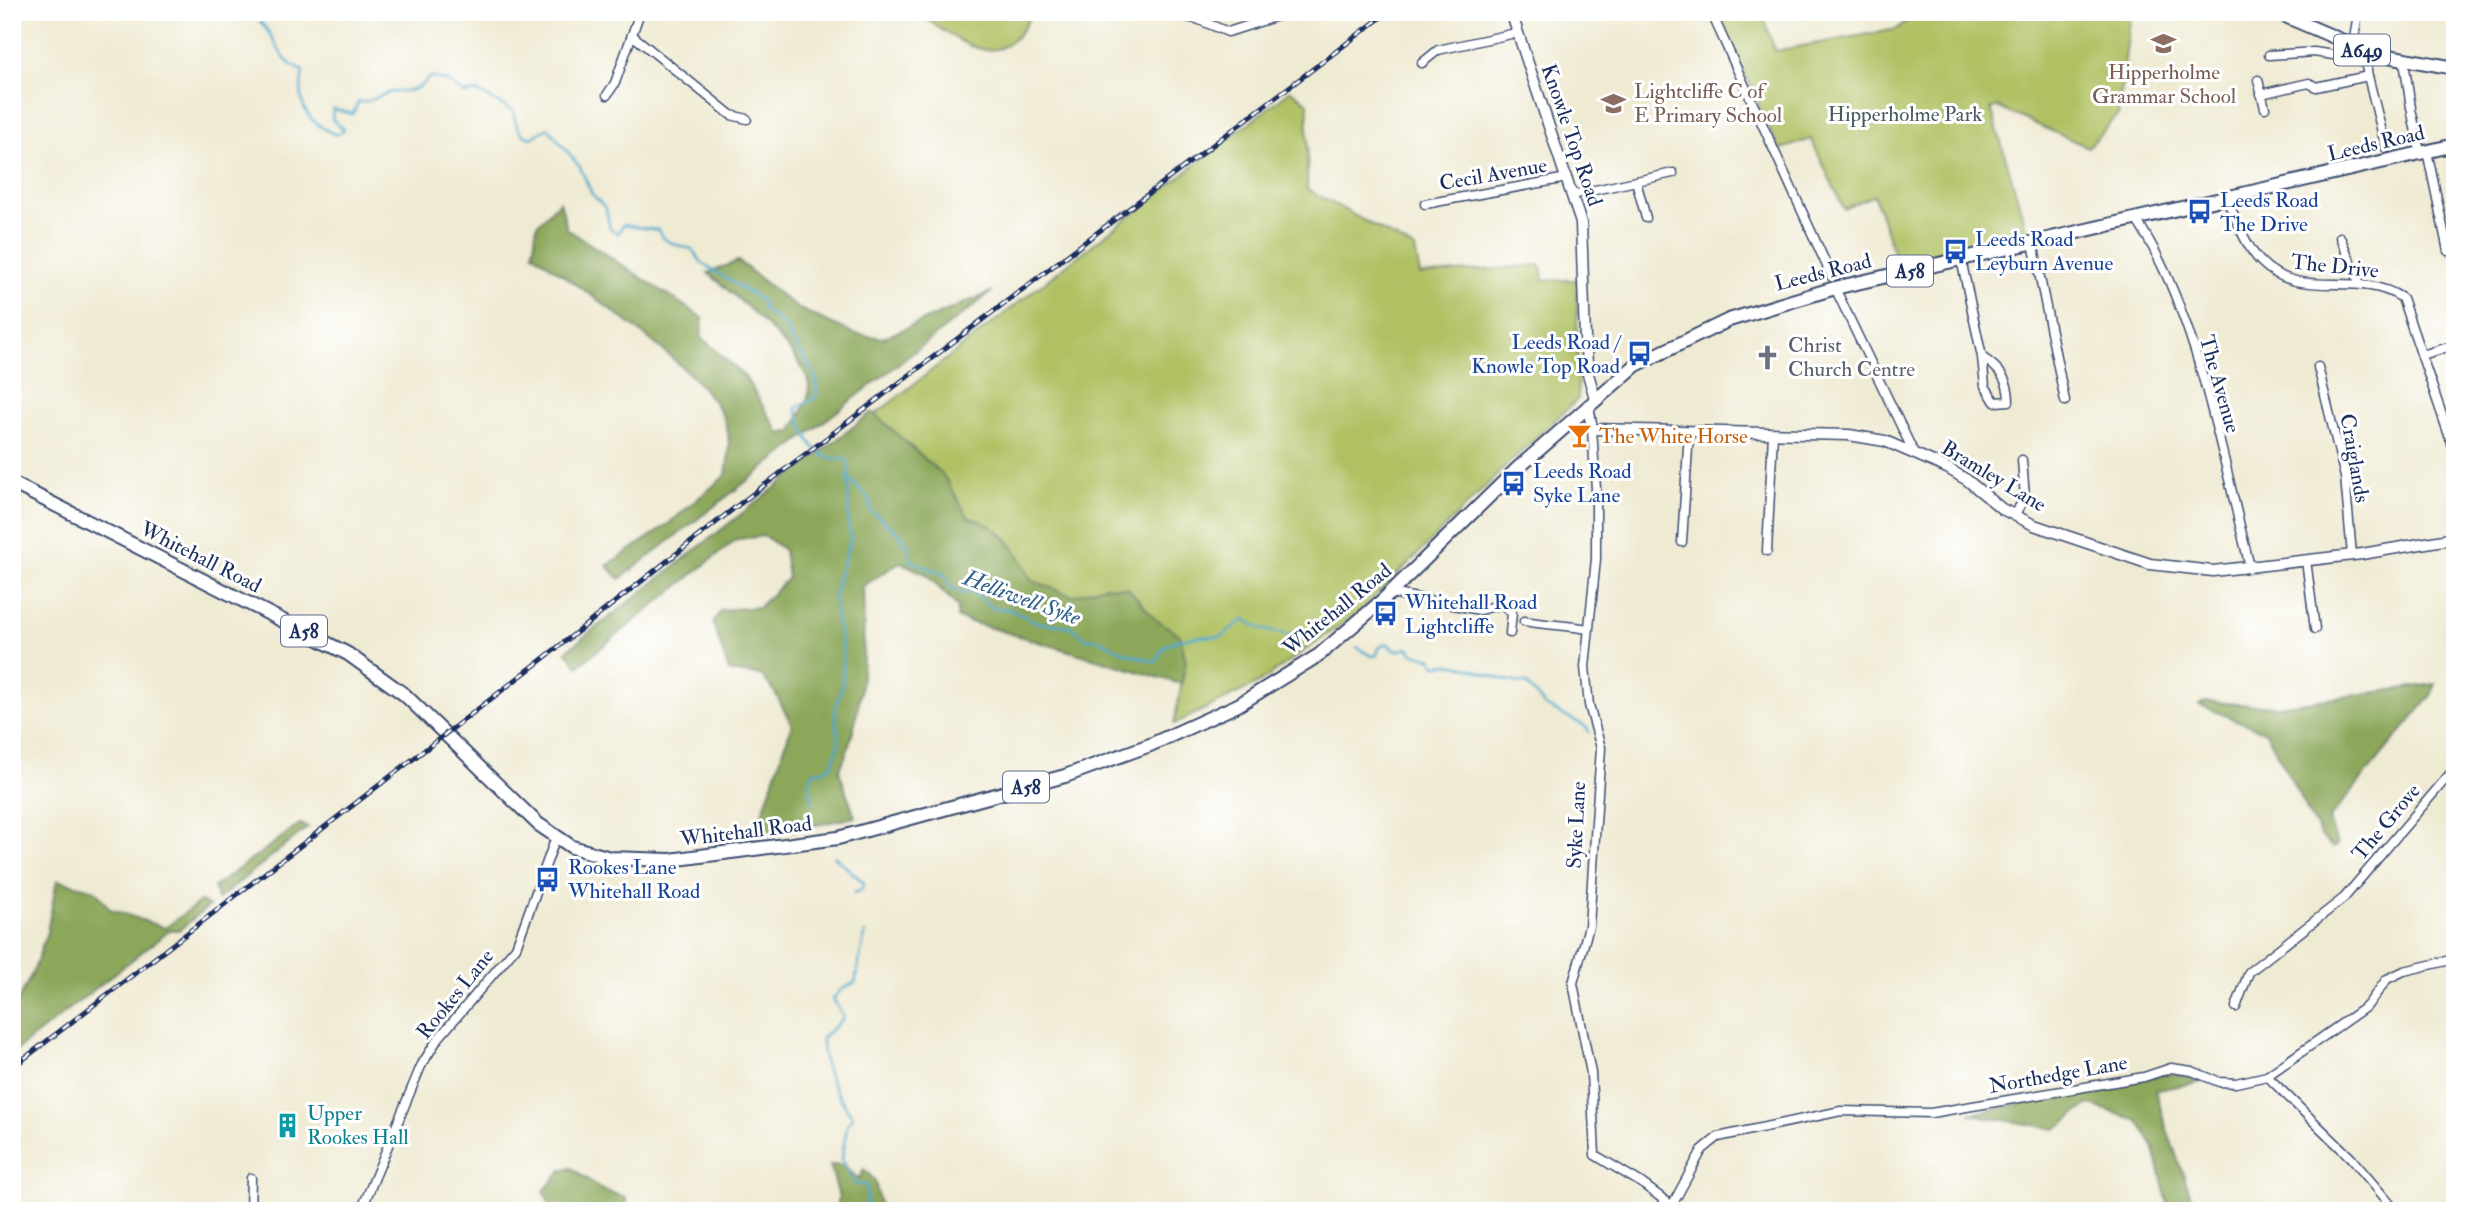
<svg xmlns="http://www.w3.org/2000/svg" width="2467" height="1223" font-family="'IM FELL Double Pica',serif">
<rect width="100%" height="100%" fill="#fff"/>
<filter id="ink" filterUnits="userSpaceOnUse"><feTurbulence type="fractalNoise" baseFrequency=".0143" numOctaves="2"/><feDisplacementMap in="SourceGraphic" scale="14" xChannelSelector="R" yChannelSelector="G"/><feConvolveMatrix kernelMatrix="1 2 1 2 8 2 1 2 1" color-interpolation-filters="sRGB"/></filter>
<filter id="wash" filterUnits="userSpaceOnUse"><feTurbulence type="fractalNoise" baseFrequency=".00686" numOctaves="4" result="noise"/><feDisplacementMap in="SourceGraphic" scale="28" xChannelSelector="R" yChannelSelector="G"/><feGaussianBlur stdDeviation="1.57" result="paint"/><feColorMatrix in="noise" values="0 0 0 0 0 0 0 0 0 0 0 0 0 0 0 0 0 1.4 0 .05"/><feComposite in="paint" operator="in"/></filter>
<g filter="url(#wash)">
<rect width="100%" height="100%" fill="#efead2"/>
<g fill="#b0c164" stroke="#667861" stroke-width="2">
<path d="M915,12H1032C1000,81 960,40 915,12Z"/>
<polygon points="1717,12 1762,12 1775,51 1897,29 1909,19 1909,12 2131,12 2118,115 2088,147 1997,107 1991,108 2028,234 1897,263 1874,195 1844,209 1811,139 1779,150"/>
<polygon points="1291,90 1308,103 1307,189 1415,249 1420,275 1541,265 1543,280 1577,280 1578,399 1509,463 1361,611 1257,684 1174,724 1186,660 1054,626 859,427"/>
</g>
<g fill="#8ca75a" stroke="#546b5c" stroke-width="2">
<path d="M560,201L567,229L703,318L701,337L745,377L780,434L792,431C797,420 808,404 809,391C813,359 731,293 708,273L738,261L797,308L855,334L883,338L993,291L620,579L607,566L667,525L726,475C729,454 732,437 723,417C699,365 581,290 533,253L537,225Z"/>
<path d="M872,412L943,475L968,517C1006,527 1015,548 1032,581L1073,596L1104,586L1128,588L1155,619L1180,635L1186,661L1181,684L957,618L958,607L926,574L900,562L863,586C865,645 865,716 839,771L855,817L754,838L792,725L776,694L761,675L729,671L713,623L721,610L759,607L788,578L784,550L765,536L737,539L578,666L566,651Z"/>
<polygon points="2435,684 2432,694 2329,819 2337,845 2333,848 2320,835 2266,732 2199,705 2205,702 2277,706"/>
<polygon points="300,824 308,827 217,900 214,887"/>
<polygon points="57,880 95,890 110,909 165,928 201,901 209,906 179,930 170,930 12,1054 12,1012 34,970 47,932"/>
<path d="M2165,1074H2181L2200,1082L2156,1090C2164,1132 2184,1169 2195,1211H2170L2153,1146L2138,1121L2089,1104L2056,1129L1970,1114Z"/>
<polygon points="830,1165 842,1165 859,1179 864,1169 875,1181 881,1211 837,1211 839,1197"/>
<polygon points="572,1168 602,1190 625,1197 629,1211 552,1211 544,1191 562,1170"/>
</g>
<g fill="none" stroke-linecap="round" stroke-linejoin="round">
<g stroke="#4da8cb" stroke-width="2.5">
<path d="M261,12L260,22C278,38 277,62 303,71C297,105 304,120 336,135L344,130L332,119L333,109L353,114L358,102C369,103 374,98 385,94C405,87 412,98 430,77L447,81L464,94L478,92L513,111C516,124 517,134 531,138L548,128L580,167L592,194L606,209L610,229L618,233L623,225L658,230C664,244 678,245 692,249L702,263L762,301V308L787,328L789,336C800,354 824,377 815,398L796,408C804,433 815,464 844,458L849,465L848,523L851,538L837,581L835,596V614L843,652L842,686L835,709L839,744L832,765L821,771H814L808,784L813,802"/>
<path d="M847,477L869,499L871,511L903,537V543L909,544V560L945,575L950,587L962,593L971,591L993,608L1008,609L1039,623L1070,626L1087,639H1098L1126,653L1156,662C1159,659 1158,655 1160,652C1172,635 1204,636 1221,637L1244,619L1261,629L1303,638"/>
<path d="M1357,647L1371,656L1377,655L1379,648L1387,643L1395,651L1409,648L1412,653L1431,658L1436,665C1467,660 1493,682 1526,683L1545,706L1585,726L1589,732"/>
<polyline points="834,856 864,883 861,890 854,893"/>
<path d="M865,933L855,983L842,989L833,999L844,1018L822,1038C821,1068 836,1094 853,1117L847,1125L842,1159L855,1184L867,1185L866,1211"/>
</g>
</g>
</g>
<g filter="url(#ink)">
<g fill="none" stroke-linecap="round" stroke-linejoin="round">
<defs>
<g id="minor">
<polyline points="1164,12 1197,19 1228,32 1290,12"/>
<polyline points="1711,12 1832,277"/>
<polyline points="2451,12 2455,16"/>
<polyline points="632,35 731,115 747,119"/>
<polyline points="2353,47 2358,12"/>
<polyline points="2367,52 2367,72 2386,148"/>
<polyline points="2269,55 2314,52 2366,60"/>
<polyline points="2404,61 2411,108"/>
<polyline points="1422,63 1438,50 1516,33"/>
<polyline points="2258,80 2265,108"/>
<polyline points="2261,94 2309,83 2316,87 2368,76"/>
<polyline points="607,95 615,83 640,12"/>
<polyline points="2412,113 2420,152"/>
<polyline points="2427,151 2448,251"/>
<polyline points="1636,181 1646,218"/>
<polyline points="1572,195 1673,173"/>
<path d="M2226,198C2236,218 2245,245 2260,261C2300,303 2356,268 2402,298L2455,453"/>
<polyline points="1425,204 1567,178"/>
<path d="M2136,219C2198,313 2222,457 2250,567"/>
<polyline points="2340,237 2360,284"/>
<polyline points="2033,243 2065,401"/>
<path d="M1961,259L1982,357L1985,386L1995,402L2009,401C2009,380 2000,369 1982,357"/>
<polyline points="1835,288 1913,451"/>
<polyline points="2422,355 2455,345"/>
<polyline points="2318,367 2345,477 2352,555"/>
<polyline points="1592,429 1596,489 1596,559 1585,667 1589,705 1601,748 1589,926 1573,983 1591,1073 1595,1155 1640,1182 1671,1205"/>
<polyline points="2014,516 2025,497 2022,460"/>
<polyline points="1682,542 1689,432"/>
<polyline points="1767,551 1773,434"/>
<polyline points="2306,560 2315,629"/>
<polyline points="1391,593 1480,610 1502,604 1512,613 1510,633"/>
<path d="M1524,621C1546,625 1566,625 1588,629"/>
<polyline points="2236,1007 2249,972 2344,898 2455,768"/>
<polyline points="2267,1076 2351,1158 2396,1211"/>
<polyline points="250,1211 251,1178"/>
<polyline points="361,1211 421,1066 437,1040 516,947 556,837"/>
<polyline points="1669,1211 1702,1150 1718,1137 1841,1111 1931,1113 2144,1077 2171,1068 2192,1071 2219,1082 2236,1083 2267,1076 2367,1006 2387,979 2404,971 2455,959"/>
</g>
<g id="tertiary">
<polyline points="1511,12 1581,223 1585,338 1588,374 1595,398"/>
<polyline points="1588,405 1592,429 1849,435 1885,441 1947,468 1967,480 2002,509 2034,525 2150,564 2213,571 2362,554 2455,538"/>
</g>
<polyline id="primary" points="2276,12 2371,53 2455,68"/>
<polyline id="trunk" points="12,483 348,654 405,695 538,824 572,847 610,858 670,860 838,838 1065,776 1150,745 1238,705 1319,655 1384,599 1518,468 1636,365 1729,320 1835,288 2455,145"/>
</defs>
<use href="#minor" stroke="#3b4b6f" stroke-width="11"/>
<use href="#tertiary" stroke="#3b4b6f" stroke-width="13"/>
<use href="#primary" stroke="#3b4b6f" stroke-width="16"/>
<use href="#trunk" stroke="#3b4b6f" stroke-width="16"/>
<use href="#minor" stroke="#fff" stroke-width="8"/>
<use href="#tertiary" stroke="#fff" stroke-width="10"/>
<use href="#primary" stroke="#fff" stroke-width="12"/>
<use href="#trunk" stroke="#fff" stroke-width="12"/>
<defs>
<polyline id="rail" points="12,1068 544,658 737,506 1388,12"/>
</defs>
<use href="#rail" stroke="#1b2f5e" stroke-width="5"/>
<use href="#rail" stroke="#fff" stroke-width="2.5" stroke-dasharray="8" stroke-linecap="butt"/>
</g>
</g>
<defs>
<symbol id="school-bare" viewBox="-9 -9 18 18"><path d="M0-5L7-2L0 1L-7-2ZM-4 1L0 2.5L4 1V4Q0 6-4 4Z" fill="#8d6e63" stroke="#fff" stroke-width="2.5" paint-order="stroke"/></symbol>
<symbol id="bus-bare" viewBox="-9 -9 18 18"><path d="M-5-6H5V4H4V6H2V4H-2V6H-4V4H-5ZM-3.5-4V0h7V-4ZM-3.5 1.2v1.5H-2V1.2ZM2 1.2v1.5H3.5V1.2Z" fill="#1a4fb4" stroke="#fff" stroke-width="2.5" paint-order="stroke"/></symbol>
<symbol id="church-bare" viewBox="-9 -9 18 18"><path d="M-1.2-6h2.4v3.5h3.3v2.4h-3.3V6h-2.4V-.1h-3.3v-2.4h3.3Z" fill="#6b7280" stroke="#fff" stroke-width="2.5" paint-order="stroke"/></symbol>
<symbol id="bar-bare" viewBox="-9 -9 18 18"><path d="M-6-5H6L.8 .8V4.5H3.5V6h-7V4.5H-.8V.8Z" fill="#e8710a" stroke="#fff" stroke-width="2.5" paint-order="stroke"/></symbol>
<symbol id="building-bare" viewBox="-9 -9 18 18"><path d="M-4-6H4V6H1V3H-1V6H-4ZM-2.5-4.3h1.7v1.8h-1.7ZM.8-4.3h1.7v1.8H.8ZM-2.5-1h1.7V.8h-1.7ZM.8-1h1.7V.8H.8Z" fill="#0f9aa8" stroke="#fff" stroke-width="2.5" paint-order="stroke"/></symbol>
</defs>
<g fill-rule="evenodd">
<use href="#school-bare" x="2146" y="26" width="35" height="35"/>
<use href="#school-bare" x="1596" y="86" width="35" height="35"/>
<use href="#bus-bare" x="2182" y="194" width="35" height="35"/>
<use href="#bus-bare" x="1938" y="234" width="35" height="35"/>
<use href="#bus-bare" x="1622" y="336" width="35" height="35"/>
<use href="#church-bare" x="1750" y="340" width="35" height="35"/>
<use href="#bar-bare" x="1562" y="418" width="35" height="35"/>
<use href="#bus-bare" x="1496" y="466" width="35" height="35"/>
<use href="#bus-bare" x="1368" y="596" width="35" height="35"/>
<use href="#bus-bare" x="530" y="862" width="35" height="35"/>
<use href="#building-bare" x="270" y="1108" width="35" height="35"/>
</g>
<g text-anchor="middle" stroke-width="6" stroke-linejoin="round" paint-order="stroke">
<g fill="#fff" stroke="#5f6d8e" stroke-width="2">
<rect x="2334" y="34.5" width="56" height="31" rx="5"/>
<rect x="1887" y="255.5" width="46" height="31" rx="5"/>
<rect x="281" y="615.5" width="46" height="31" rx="5"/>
<rect x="1003" y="771.5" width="46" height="31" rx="5"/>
</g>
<g font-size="19" font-weight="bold" fill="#1b2f5e">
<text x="2362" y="57">A649</text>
<text x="1910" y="278">A58</text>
<text x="304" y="638">A58</text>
<text x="1026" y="794">A58</text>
</g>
<g font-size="21" fill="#785e54" stroke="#fff">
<text x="2164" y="79">Hipperholme<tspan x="2164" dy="24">Grammar School</tspan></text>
<text x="1634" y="98" text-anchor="start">Lightcliffe C of<tspan x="1634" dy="24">E Primary School</tspan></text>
</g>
<g font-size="21" fill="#485b60" stroke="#fff">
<text x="1905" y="121">Hipperholme Park</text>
</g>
<g font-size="21" fill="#1b2f5e" stroke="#fff">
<text transform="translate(1572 135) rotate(71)" y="7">Knowle Top Road</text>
<text transform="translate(2376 143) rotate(-13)" y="7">Leeds Road</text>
<text transform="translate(1493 174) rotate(-10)" y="7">Cecil Avenue</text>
<text transform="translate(2335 266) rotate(6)" y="7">The Drive</text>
<text transform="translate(1823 272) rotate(-14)" y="7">Leeds Road</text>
<text transform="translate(2220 384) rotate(74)" y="7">The Avenue</text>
<text transform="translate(2355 458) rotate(80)" y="7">Craiglands</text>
<text transform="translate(1994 476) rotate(31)" y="7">Bramley Lane</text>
<text transform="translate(201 557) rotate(27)" y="7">Whitehall Road</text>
<text transform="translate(1337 609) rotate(-39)" y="7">Whitehall Road</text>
<text transform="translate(2386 822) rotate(-50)" y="7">The Grove</text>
<text transform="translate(1576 825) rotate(-87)" y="7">Syke Lane</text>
<text transform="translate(746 831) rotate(-7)" y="7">Whitehall Road</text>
<text transform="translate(455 994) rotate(-51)" y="7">Rookes Lane</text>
<text transform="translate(2058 1074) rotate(-10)" y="7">Northedge Lane</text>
</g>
<g font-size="21" fill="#164399" stroke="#fff" text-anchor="start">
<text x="2220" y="207">Leeds Road<tspan x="2220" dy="24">The Drive</tspan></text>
<text x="1975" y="246">Leeds Road<tspan x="1975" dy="24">Leyburn Avenue</tspan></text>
<text x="1620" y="349" text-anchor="end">Leeds Road /<tspan x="1620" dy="24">Knowle Top Road</tspan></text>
<text x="1533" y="478">Leeds Road<tspan x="1533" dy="24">Syke Lane</tspan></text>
<text x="1405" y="609">Whitehall Road<tspan x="1405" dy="24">Lightcliffe</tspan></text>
<text x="568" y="874">Rookes Lane<tspan x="568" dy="24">Whitehall Road</tspan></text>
</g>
<g font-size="21" fill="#5b616d" stroke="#fff" text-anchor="start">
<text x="1788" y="352">Christ<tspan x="1788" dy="24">Church Centre</tspan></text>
</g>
<g font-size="21" fill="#c56008" stroke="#fff" text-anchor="start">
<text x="1599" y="443">The White Horse</text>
</g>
<g font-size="21" fill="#0d838f" stroke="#fff" text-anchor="start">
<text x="307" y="1120">Upper<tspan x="307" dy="24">Rookes Hall</tspan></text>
</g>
<g font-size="23" font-style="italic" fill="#2f5f8a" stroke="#fff">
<text transform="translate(1022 597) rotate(20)" y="8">Helliwell Syke</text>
</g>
</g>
<rect width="2467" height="1223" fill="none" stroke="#fff" stroke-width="42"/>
</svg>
